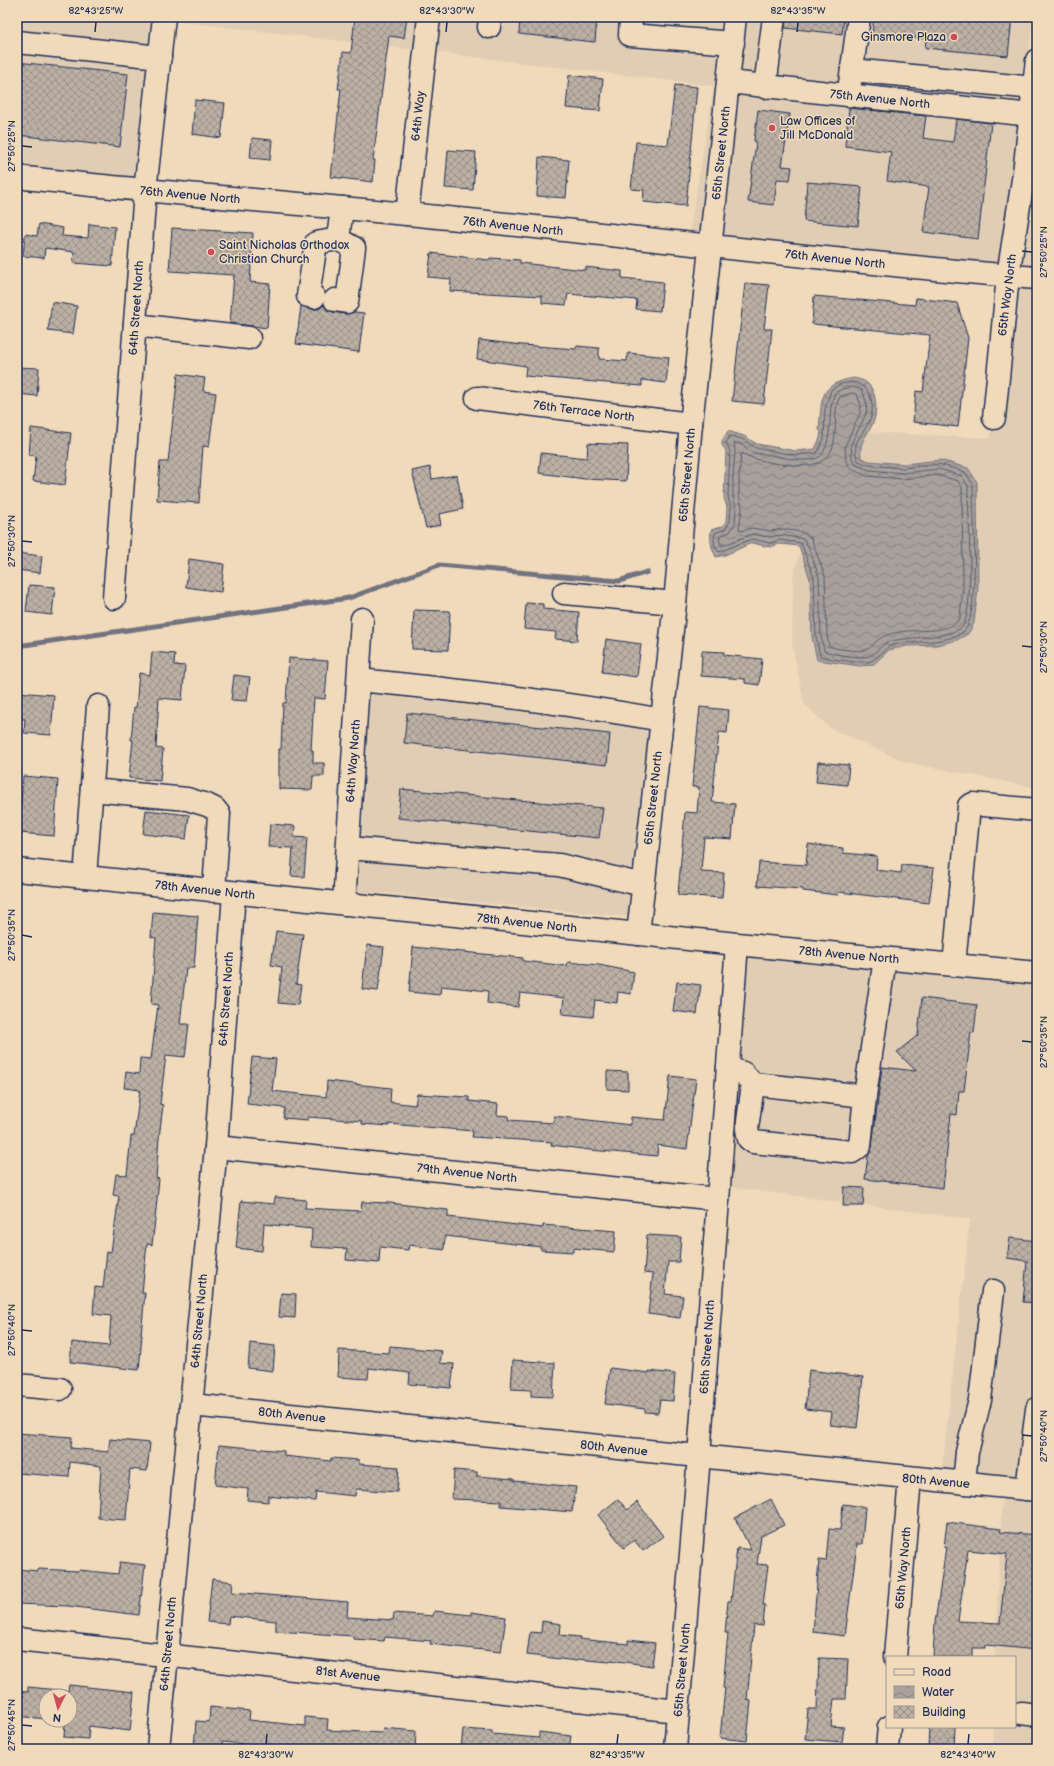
<svg xmlns="http://www.w3.org/2000/svg" width="1054" height="1766" font-family="'Balsamiq Sans',sans-serif">
<defs>
<pattern id="water-waves" width="16" height="10" patternUnits="userSpaceOnUse"><rect width="16" height="10" fill="#a8a09a"/><path d="M0 5q4-4 8 0t8 0" fill="none" stroke="#888381"/></pattern>
<pattern id="building-cross-hatch" width="8" height="8" patternUnits="userSpaceOnUse"><rect width="8" height="8" fill="#bcb0a4"/><path d="M0 0l8 8M0 8l8-8" fill="none" stroke="#989089"/></pattern>
</defs>
<rect width="100%" height="100%" fill="#f1daba"/>
<filter id="ink" filterUnits="userSpaceOnUse"><feTurbulence type="fractalNoise" baseFrequency=".025" numOctaves="2"/><feDisplacementMap in="SourceGraphic" scale="8" xChannelSelector="R" yChannelSelector="G"/><feConvolveMatrix kernelMatrix="1 2 1 2 8 2 1 2 1" color-interpolation-filters="sRGB"/></filter>
<g filter="url(#ink)">
<g fill="#e1cdb3">
<polygon points="17,17 155,17 138,181 17,167"/>
<polygon points="173,17 420,17 416,50 176,21 164,96"/>
<polygon points="438,17 726,17 704,233 690,231 714,86 434,52"/>
<polygon points="744,17 1033,17 1015,171 1001,265 759,242 722,236"/>
<polygon points="1037,140 1037,268 1019,267"/>
<polygon points="1016,286 1037,288 1037,788 905,762 830,728 804,704 792,643 793,578 800,552 810,579 812,637 817,660 860,666 873,665 889,650 907,646 937,645 957,640 977,510 977,482 940,460 904,464 869,461 861,458 860,447 867,432 990,438 992,427 1001,428"/>
<polygon points="367,691 654,707 631,917 354,891"/>
<polygon points="745,955 1037,982 1037,1480 942,1471 970,1219 728,1187"/>
<polygon points="1002,1497 1037,1500 1037,1749 992,1749 993,1727 1015,1727 1015,1657 995,1657"/>
</g>
<path fill="url(#water-waves)" stroke="#707382" d="M854,378C858,379 865,380 868,384C876,391 877,407 875,417C871,434 858,438 861,458L869,461L904,464L940,460L968,468L977,482L978,588L974,623L968,634L957,640L937,645L907,646L889,650L873,665L860,666L817,660L812,637L810,579L799,546L780,544L770,547L752,543L725,555L716,557C711,547 710,541 711,530L723,526L726,521L727,507L724,498L726,451L722,445V441L728,431L744,436L757,444L796,451L815,449L820,438L821,431L819,430C822,399 818,384 854,378Z"/>
<g fill="none" stroke-linecap="round" stroke-linejoin="round">
<g stroke="#535c76" stroke-width="1">
<path d="M853,382C869,385 875,401 871,417C868,427 859,435 856,445C855,449 856,457 858,461L869,465L903,468L939,464L965,472L973,484C973,508 980,619 964,631C946,645 914,640 893,645C883,648 880,657 871,661C863,664 828,659 820,656L816,636L814,578L801,543L780,540L770,543L752,539L719,552C714,547 713,540 715,533L725,529L730,522L731,507L728,497L730,451L726,443L730,436L742,439L756,448L783,453L796,455L817,453L824,439L825,409L831,390L840,384Z"/>
<path d="M853,387L862,390L867,404L866,414L851,444L852,458L855,464L869,470L903,473L939,469L962,476L968,486C968,508 975,614 962,627C950,638 908,637 891,641C881,643 878,653 869,656C862,659 831,654 824,651L821,636L819,577L809,548L804,539L780,535L770,537L752,534L722,546L719,540L720,536L730,532L735,523L736,507L733,496V476L735,451L734,443C741,442 746,449 752,452C756,454 761,454 765,454C777,456 815,467 823,453C834,434 826,413 835,393L842,389Z"/>
<path d="M853,393L857,395L861,405L860,413L845,446L846,461L851,469L867,476L903,479L938,475L958,481L962,487L963,587L960,618C952,633 920,630 906,631C898,632 886,634 879,639C875,642 870,649 865,650C859,652 835,649 829,646L827,635L825,576L811,538L802,532L782,529L771,531L752,528L741,531L739,529L742,508L739,495V476L741,454H744C756,461 777,464 791,465C817,468 834,461 835,433C836,421 834,407 840,397Z"/>
</g>
<polyline stroke="#707382" stroke-width="5" points="17,646 349,598 439,565 619,581 647,572"/>
</g>
<g fill="url(#building-cross-hatch)" stroke="#1b2f5e" fill-rule="evenodd">
<polygon points="355,17 407,17 404,38 389,36 373,160 375,160 373,182 331,177 341,89 338,89 343,52 351,53"/>
<polygon points="520,17 597,17 595,42 519,34"/>
<polygon points="786,17 844,17 842,34 785,28"/>
<polygon points="874,17 1012,17 1008,56 925,48 926,39 872,34"/>
<polygon points="17,62 128,74 120,147 17,135"/>
<polygon points="569,75 603,79 600,111 566,108"/>
<polygon points="675,85 697,87 686,206 643,202 644,190 631,189 636,142 668,145"/>
<polygon points="195,100 225,103 221,138 192,134"/>
<polygon points="849,108 926,116 923,138 953,142 956,119 991,123 978,239 923,232 929,187 887,181 891,152 845,146"/>
<polygon points="758,110 790,114 782,166 792,167 790,180 777,179 774,205 748,202 756,142 754,141"/>
<polygon points="252,138 272,140 270,160 250,158"/>
<polygon points="448,150 476,152 473,190 445,188"/>
<polygon points="539,157 569,160 566,198 537,196"/>
<polygon points="807,182 862,187 858,226 804,221"/>
<polygon points="39,224 63,228 62,236 88,238 89,224 115,227 112,266 73,263 74,252 45,248 44,258 23,256 25,234 37,236"/>
<polygon points="172,228 253,233 250,282 270,284 267,328 230,323 234,275 169,271"/>
<polygon points="431,253 489,260 490,258 520,260 520,263 585,270 585,267 622,271 622,278 663,282 660,311 636,309 637,300 568,294 566,305 542,303 542,296 450,291 451,279 428,277"/>
<polygon points="745,283 769,285 764,329 772,329 764,404 732,401"/>
<polygon points="814,296 915,305 916,298 957,303 968,338 958,427 913,422 916,391 923,392 930,335 812,324"/>
<polygon points="52,302 77,306 73,334 48,331"/>
<polygon points="324,305 327,310 333,312 345,314 354,312 364,313 359,352 296,344 301,306 312,309 319,309"/>
<polygon points="479,340 522,345 576,349 577,346 599,348 599,359 627,361 628,353 669,357 666,383 642,380 642,386 525,376 526,366 477,359"/>
<polygon points="17,367 39,368 37,396 17,394"/>
<polygon points="178,374 205,378 203,391 216,393 209,447 203,446 199,503 157,500 160,462 168,462"/>
<polygon points="31,428 71,433 65,485 33,481 36,456 29,455"/>
<polygon points="588,443 628,445 626,481 585,479 539,473 541,453 587,458"/>
<polygon points="430,467 432,479 457,475 463,509 439,514 441,525 426,528 412,471"/>
<polygon points="17,553 42,556 40,573 17,570"/>
<polygon points="189,559 224,564 221,592 186,587"/>
<polygon points="29,585 55,587 52,615 26,612"/>
<polygon points="526,603 543,604 543,609 579,612 577,641 555,639 556,632 524,629"/>
<polygon points="414,610 450,611 448,650 412,649"/>
<polygon points="606,639 641,644 637,677 602,672"/>
<polygon points="702,651 724,652 724,655 762,659 759,685 745,683 745,679 701,676"/>
<polygon points="152,652 175,654 174,665 185,666 182,700 159,698 156,748 163,749 160,781 129,778 133,740 131,740 134,707 136,708 139,673 150,675"/>
<polygon points="289,658 328,661 325,699 314,698 311,750 313,750 313,763 324,763 324,776 313,776 312,790 279,789 279,749 281,749 283,703 286,703"/>
<polygon points="234,675 250,677 247,701 231,700"/>
<polygon points="17,692 54,695 51,735 24,733 25,719 17,719"/>
<polygon points="700,707 729,710 727,733 719,732 712,802 735,804 732,839 704,837 701,872 724,873 722,898 678,895 685,812 697,813 699,787 692,787"/>
<polygon points="407,713 610,734 607,765 404,743"/>
<polygon points="818,762 849,765 847,785 816,782"/>
<polygon points="23,776 58,779 54,836 19,833"/>
<polygon points="401,789 603,808 599,838 398,818"/>
<polygon points="146,810 189,815 186,839 143,834"/>
<polygon points="270,824 295,826 294,837 307,838 304,877 291,876 293,848 268,847"/>
<polygon points="808,844 843,848 843,853 877,856 876,870 901,873 902,865 934,868 929,903 839,892 838,895 803,891 803,889 757,886 759,862 806,865"/>
<polygon points="153,912 198,916 194,968 186,968 180,1024 189,1024 185,1057 166,1055 160,1104 163,1105 159,1138 156,1178 159,1179 155,1220 152,1245 147,1244 142,1293 145,1293 141,1335 142,1335 139,1370 70,1362 72,1342 109,1346 111,1316 93,1314 95,1287 103,1288 107,1251 111,1252 119,1196 113,1195 116,1174 127,1175 131,1136 134,1136 140,1090 124,1088 126,1072 139,1074 140,1058 151,1059 158,1005 151,1004 156,938 151,937"/>
<polygon points="276,931 303,934 296,984 301,985 298,1005 278,1003 282,967 271,965"/>
<polygon points="367,945 384,947 378,991 362,989"/>
<polygon points="413,947 523,958 523,961 567,966 568,962 599,965 634,972 631,994 618,992 617,1003 595,1000 593,1017 562,1014 564,998 520,993 518,1007 487,1003 488,991 441,986 440,995 409,992"/>
<polygon points="677,982 701,985 697,1014 673,1011"/>
<polygon points="922,998 977,1005 974,1033 971,1032 964,1091 959,1091 957,1115 951,1114 943,1188 865,1179 868,1156 872,1147 882,1067 916,1071 897,1052 918,1035"/>
<polygon points="252,1057 276,1059 272,1091 326,1097 327,1081 391,1088 390,1102 415,1105 417,1094 469,1097 469,1101 498,1104 497,1115 509,1116 508,1120 554,1123 554,1116 631,1125 631,1117 665,1120 670,1076 696,1079 687,1149 658,1145 657,1156 590,1150 551,1145 552,1142 472,1137 473,1131 389,1124 389,1126 362,1124 362,1121 308,1117 308,1120 283,1118 285,1108 247,1104"/>
<polygon points="607,1071 628,1072 628,1090 607,1089"/>
<polygon points="844,1187 864,1188 863,1206 843,1206"/>
<polygon points="275,1197 306,1200 305,1208 361,1211 362,1202 390,1203 448,1210 448,1217 543,1228 543,1225 616,1231 614,1252 573,1248 573,1252 541,1250 541,1247 445,1236 444,1250 409,1245 408,1250 380,1247 379,1263 346,1260 347,1249 311,1247 312,1229 264,1224 262,1251 236,1248 241,1201 274,1204"/>
<polygon points="647,1235 681,1237 679,1262 668,1262 665,1294 683,1296 680,1318 648,1314 653,1274 644,1273"/>
<polygon points="1010,1238 1037,1241 1037,1303 1023,1302 1027,1261 1007,1258"/>
<polygon points="281,1293 296,1294 295,1318 279,1317"/>
<polygon points="250,1343 275,1346 273,1371 248,1368"/>
<polygon points="390,1346 442,1351 440,1363 454,1364 451,1388 409,1384 410,1373 369,1368 368,1379 338,1377 339,1350 389,1353"/>
<polygon points="513,1360 555,1363 553,1397 531,1396 531,1390 511,1389"/>
<polygon points="610,1368 649,1373 649,1371 675,1374 673,1401 660,1400 658,1413 645,1412 645,1409 605,1404"/>
<polygon points="809,1370 863,1377 857,1428 830,1425 832,1412 805,1409"/>
<polygon points="17,1433 72,1437 71,1448 108,1452 110,1439 150,1443 147,1471 130,1469 126,1520 98,1518 101,1466 70,1462 69,1477 17,1473"/>
<polygon points="219,1445 284,1451 284,1456 331,1461 331,1458 359,1460 359,1464 399,1467 397,1492 356,1489 355,1496 316,1492 315,1501 268,1496 268,1502 247,1500 248,1489 215,1485"/>
<polygon points="454,1470 477,1472 477,1476 514,1479 514,1481 576,1487 572,1512 501,1506 501,1501 452,1499"/>
<polygon points="618,1499 627,1510 637,1502 663,1536 643,1551 634,1540 624,1548 598,1515"/>
<polygon points="771,1499 784,1525 761,1536 757,1564 768,1565 763,1605 765,1605 763,1626 754,1625 747,1700 751,1701 747,1741 720,1738 725,1688 723,1688 728,1633 725,1633 728,1601 731,1601 737,1548 751,1550 735,1518"/>
<polygon points="843,1504 865,1507 862,1544 857,1544 845,1636 813,1632 819,1560 826,1561 829,1529 840,1530"/>
<path d="M947,1522L1001,1529L1000,1532L1037,1535V1650L986,1645L985,1648H972V1657H933L935,1623L946,1547H944ZM968,1550L1007,1554L1000,1623L958,1621Z"/>
<polygon points="120,1562 145,1565 139,1615 68,1606 17,1604 17,1569 38,1571 39,1569 78,1571 79,1570 118,1574"/>
<polygon points="212,1579 233,1582 232,1592 348,1602 347,1617 393,1620 394,1613 433,1616 434,1611 471,1615 471,1612 506,1617 501,1652 430,1644 431,1641 385,1637 384,1641 353,1639 353,1636 276,1631 276,1621 229,1616 228,1624 207,1622"/>
<polygon points="542,1621 561,1624 560,1635 580,1637 579,1639 628,1644 628,1640 655,1643 652,1666 611,1660 610,1662 577,1659 577,1661 527,1655 530,1632 541,1633"/>
<polygon points="819,1658 848,1659 846,1699 834,1699 831,1726 844,1727 842,1742 805,1739 808,1709 817,1709"/>
<polygon points="69,1685 134,1692 130,1731 89,1726 88,1739 64,1737 65,1722 52,1720 70,1720 70,1696 46,1696 46,1719 17,1716 17,1691 28,1692 28,1687 68,1691"/>
<polygon points="210,1707 250,1711 249,1720 305,1726 305,1717 328,1719 327,1730 382,1733 383,1728 416,1731 415,1749 338,1747 338,1749 264,1749 265,1746 222,1742 222,1749 194,1749 196,1721 209,1722"/>
<polygon points="929,1727 955,1727 954,1749 928,1749"/>
<polygon points="463,1729 492,1731 492,1734 539,1738 539,1732 571,1736 569,1749 461,1749"/>
</g>
<g fill="none" stroke-linecap="round" stroke-linejoin="round">
<defs>
<g id="minor">
<polyline points="631,17 630,35 733,43"/>
<polyline points="489,27 490,17"/>
<polyline points="17,42 160,57"/>
<polyline points="852,70 1034,88"/>
<polyline points="729,82 1031,115"/>
<polyline points="850,83 859,17"/>
<polyline points="765,87 774,17"/>
<path d="M17,177C147,192 277,201 407,214C617,234 826,261 1037,278"/>
<polyline points="407,214 429,17"/>
<polyline points="314,297 308,296 316,243 338,239 342,208"/>
<polyline points="335,300 347,302 354,248 338,239"/>
<polyline points="135,325 249,338"/>
<polyline points="477,398 691,424"/>
<polyline points="994,418 1008,276 1024,173 1037,60"/>
<polyline points="564,593 675,603"/>
<polyline points="114,598 145,191 164,17"/>
<path d="M359,680C460,690 561,702 662,720"/>
<polyline points="92,790 187,799 207,805 215,809 219,814 214,891"/>
<polyline points="348,848 559,865 643,885"/>
<polyline points="17,870 737,944 1037,973"/>
<polyline points="85,877 98,706"/>
<polyline points="344,904 362,619"/>
<polyline points="638,934 675,603 691,424 735,17"/>
<polyline points="954,965 969,806 973,804 1037,810"/>
<polyline points="728,1068 743,1073 753,1084 865,1096 885,958"/>
<polyline points="753,1084 747,1129 749,1139 753,1142 852,1152 860,1146 865,1096"/>
<polyline points="216,1147 718,1199"/>
<polyline points="17,1385 60,1389"/>
<polyline points="191,1405 1037,1490"/>
<polyline points="964,1483 967,1452 980,1400 993,1291"/>
<polyline points="1027,1489 1037,1409"/>
<polyline points="17,1639 678,1711"/>
<polyline points="895,1657 910,1478"/>
<polyline points="1021,1713 1037,1715"/>
<polyline points="158,1749 216,1147 234,893"/>
<polyline points="675,1749 699,1456 737,944"/>
<polyline points="887,1749 889,1727"/>
</g>
</defs>
<use href="#minor" stroke="#1b2f5e" stroke-width="25"/>
<use href="#minor" stroke="#f1daba" stroke-width="22"/>
</g>
</g>
<path fill="none" stroke="#1b2f5e" stroke-width="1.5" d="M95,32L96,22M446,32L447,22M797,32L798,22M22,146L32,147M1022,251L1032,252M22,541L32,542M1022,646L1032,647M22,935L32,937M1022,1041L1032,1042M22,1330L32,1331M1022,1435L1032,1436M22,1725L32,1726M266,1744L267,1734M617,1744L618,1734M968,1744L969,1734"/>
<g fill="#d1495b" stroke="#f1daba" stroke-width="1.5">
<circle cx="954" cy="37" r="4"/>
<circle cx="772" cy="128" r="4"/>
<circle cx="211" cy="252" r="4"/>
</g>
<g text-anchor="middle" stroke-width="3" stroke-linejoin="round" paint-order="stroke">
<g font-size="12" fill="#1b2f5e" stroke="#f1daba" text-anchor="start">
<text x="946" y="41" text-anchor="end">Ginsmore Plaza</text>
<text x="780" y="125">Law Offices of<tspan x="780" dy="14">Jill McDonald</tspan></text>
<text x="219" y="249">Saint Nicholas Orthodox<tspan x="219" dy="14">Christian Church</tspan></text>
</g>
<g font-size="12" fill="#1b2f5e" stroke="#f1daba">
<text transform="translate(880 99) rotate(6)" y="4">75th Avenue North</text>
<text transform="translate(418 116) rotate(-84)" y="4">64th Way</text>
<text transform="translate(721 153) rotate(-84)" y="4">65th Street North</text>
<text transform="translate(190 195) rotate(5)" y="4">76th Avenue North</text>
<text transform="translate(513 226) rotate(6)" y="4">76th Avenue North</text>
<text transform="translate(835 259) rotate(6)" y="4">76th Avenue North</text>
<text transform="translate(1007 295) rotate(-83)" y="4">65th Way North</text>
<text transform="translate(136 308) rotate(-86)" y="4">64th Street North</text>
<text transform="translate(584 411) rotate(7)" y="4">76th Terrace North</text>
<text transform="translate(687 475) rotate(-85)" y="4">65th Street North</text>
<text transform="translate(353 761) rotate(-86)" y="4">64th Way North</text>
<text transform="translate(653 798) rotate(-84)" y="4">65th Street North</text>
<text transform="translate(205 890) rotate(6)" y="4">78th Avenue North</text>
<text transform="translate(527 923) rotate(6)" y="4">78th Avenue North</text>
<text transform="translate(849 955) rotate(5)" y="4">78th Avenue North</text>
<text transform="translate(226 999) rotate(-86)" y="4">64th Street North</text>
<text transform="translate(467 1173) rotate(6)" y="4">79th Avenue North</text>
<text transform="translate(199 1321) rotate(-85)" y="4">64th Street North</text>
<text transform="translate(707 1347) rotate(-86)" y="4">65th Street North</text>
<text transform="translate(292 1415) rotate(6)" y="4">80th Avenue</text>
<text transform="translate(614 1448) rotate(6)" y="4">80th Avenue</text>
<text transform="translate(936 1481) rotate(5)" y="4">80th Avenue</text>
<text transform="translate(903 1568) rotate(-85)" y="4">65th Way North</text>
<text transform="translate(168 1644) rotate(-85)" y="4">64th Street North</text>
<text transform="translate(682 1670) rotate(-85)" y="4">65th Street North</text>
<text transform="translate(348 1674) rotate(6)" y="4">81st Avenue</text>
</g>
</g>
<rect width="1054" height="1766" fill="none" stroke="#f1daba" stroke-width="44"/>
<rect x="886" y="1656" width="130" height="72" fill="#f1daba" stroke="#9b9695"/>
<rect x="894" y="1669" width="20" height="6" fill="#f1daba" stroke="#9b9695"/>
<text x="922" y="1676" font-size="12" fill="#1b2f5e">Road</text>
<rect x="894" y="1686" width="20" height="12" fill="url(#water-waves)" stroke="#9b9695"/>
<text x="922" y="1696" font-size="12" fill="#1b2f5e">Water</text>
<rect x="894" y="1706" width="20" height="12" fill="url(#building-cross-hatch)" stroke="#9b9695"/>
<text x="922" y="1716" font-size="12" fill="#1b2f5e">Building</text>
<g transform="translate(58 1708) rotate(186)"><circle r="19" fill="#f1daba" stroke="#9b9695"/>
<path d="M0-3L7 15L0 10L-7 15Z" fill="#d1495b"/>
<text y="-6" font-size="11" font-weight="bold" text-anchor="middle" fill="#1b2f5e">N</text>
</g>
<rect x="22" y="22" width="1010" height="1722" fill="none" stroke="#1b2f5e" stroke-width="1.5"/>
<g font-size="10" text-anchor="middle" fill="#1b2f5e">
<text x="96" y="14">82°43'25"W</text>
<text x="447" y="14">82°43'30"W</text>
<text x="798" y="14">82°43'35"W</text>
<text transform="translate(11 146) rotate(-90)" y="4">27°50'25"N</text>
<text transform="translate(1043 252) rotate(-90)" y="4">27°50'25"N</text>
<text transform="translate(11 541) rotate(-90)" y="4">27°50'30"N</text>
<text transform="translate(1043 647) rotate(-90)" y="4">27°50'30"N</text>
<text transform="translate(11 935) rotate(-90)" y="4">27°50'35"N</text>
<text transform="translate(1043 1042) rotate(-90)" y="4">27°50'35"N</text>
<text transform="translate(11 1330) rotate(-90)" y="4">27°50'40"N</text>
<text transform="translate(1043 1436) rotate(-90)" y="4">27°50'40"N</text>
<text transform="translate(11 1725) rotate(-90)" y="4">27°50'45"N</text>
<text x="266" y="1758">82°43'30"W</text>
<text x="617" y="1758">82°43'35"W</text>
<text x="968" y="1758">82°43'40"W</text>
</g>
</svg>
